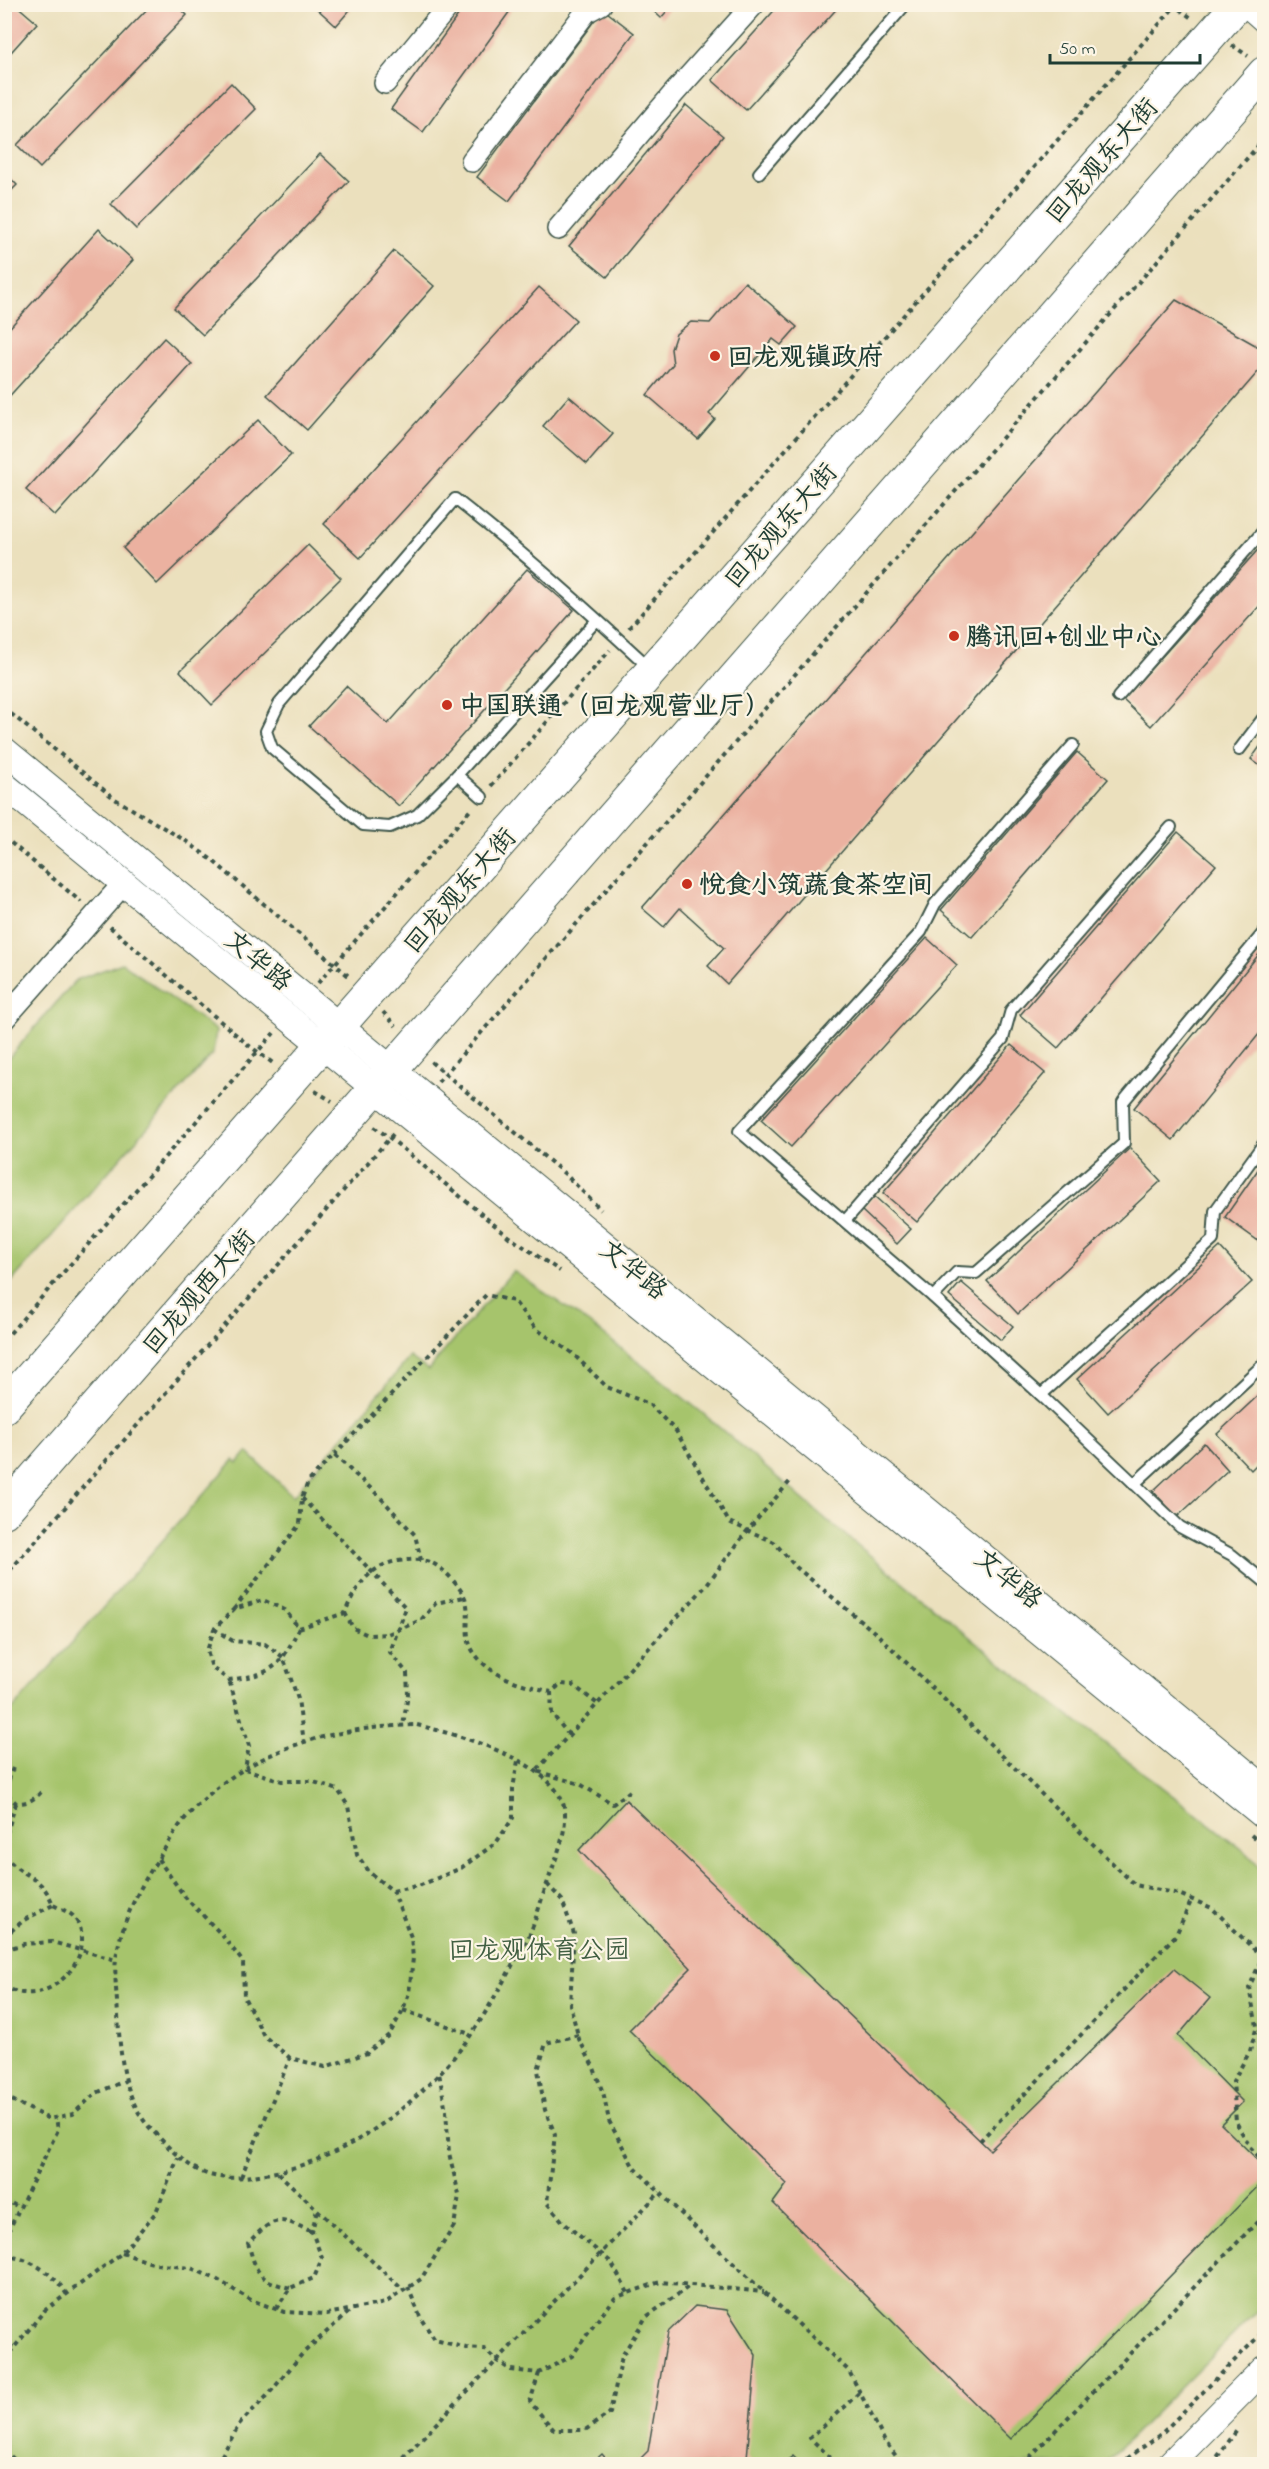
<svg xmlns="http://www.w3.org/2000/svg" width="1269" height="2469" font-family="'Indie Flower','LXGW WenKai TC',sans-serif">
<rect width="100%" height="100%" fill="#fcf5e5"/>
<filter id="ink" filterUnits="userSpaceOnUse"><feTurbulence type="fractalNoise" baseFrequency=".0167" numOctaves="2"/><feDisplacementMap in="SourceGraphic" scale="12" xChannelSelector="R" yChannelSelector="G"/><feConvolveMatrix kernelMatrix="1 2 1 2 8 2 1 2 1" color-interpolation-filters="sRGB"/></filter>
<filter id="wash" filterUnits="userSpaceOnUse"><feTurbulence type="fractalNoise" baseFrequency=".008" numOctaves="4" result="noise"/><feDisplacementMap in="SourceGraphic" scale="24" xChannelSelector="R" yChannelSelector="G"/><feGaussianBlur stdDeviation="1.35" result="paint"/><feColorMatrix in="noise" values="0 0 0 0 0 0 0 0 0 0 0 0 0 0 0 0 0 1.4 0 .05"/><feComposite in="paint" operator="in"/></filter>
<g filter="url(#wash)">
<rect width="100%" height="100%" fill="#ebe0bd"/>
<g fill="#a6c46c" stroke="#628050" stroke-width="1.5">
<polygon points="122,963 216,1030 213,1053 5,1289 5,1062 76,980"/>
<polygon points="513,1271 589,1323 700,1411 828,1521 1014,1673 1247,1853 1264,1871 1264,2304 1104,2464 5,2464 5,1718 234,1460 238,1463 247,1452 293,1496 410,1357 428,1370"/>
</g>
<g id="blocks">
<g fill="#ebb1a0">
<polygon points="4,4 15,4 37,23 4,60"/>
<polygon points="152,4 176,4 187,15 40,168 17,145"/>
<polygon points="312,4 355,4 336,26"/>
<polygon points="466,4 515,4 423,132 391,109"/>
<polygon points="646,4 673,4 661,18"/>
<polygon points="780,4 841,4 746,110 712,80"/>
<polygon points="603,9 634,33 509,201 477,177"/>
<polygon points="231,83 256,109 136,229 111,204"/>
<polygon points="686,105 723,136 607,277 569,246"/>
<polygon points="320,154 349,181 203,335 174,308"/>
<polygon points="4,172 17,185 4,198"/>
<polygon points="99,229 133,260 4,402 4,334"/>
<polygon points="394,251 434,286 307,430 267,395"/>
<polygon points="745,282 797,327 781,345 773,339 709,414 715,419 698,439 647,395 673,364 671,349 676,334 691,322 710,323"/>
<polygon points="539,287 576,320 360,558 324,524"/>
<polygon points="1176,300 1264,350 1264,365 727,984 708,966 724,948 680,908 664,927 642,908"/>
<polygon points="164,338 192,364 55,516 26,490"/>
<polygon points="569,396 613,434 587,464 543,426"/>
<polygon points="258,420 291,455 157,584 123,548"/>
<polygon points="1264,543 1264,601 1151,726 1123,700"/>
<polygon points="308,545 341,578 212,705 180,671"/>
<polygon points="527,569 574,610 399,806 309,726 346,686 388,724"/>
<polygon points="1264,741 1264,769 1251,759"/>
<polygon points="1077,752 1108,779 972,937 941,910"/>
<polygon points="1178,832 1216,865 1058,1048 1020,1015"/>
<polygon points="927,938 957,965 791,1147 761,1120"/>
<polygon points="1264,948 1264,1028 1173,1140 1134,1108"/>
<polygon points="1011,1045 1045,1073 917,1222 883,1193"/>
<polygon points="1130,1148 1161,1181 1018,1314 987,1281"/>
<polygon points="1264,1161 1264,1245 1225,1217"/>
<polygon points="874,1196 911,1229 897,1244 861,1210"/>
<polygon points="1220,1247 1252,1282 1108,1413 1077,1379"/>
<polygon points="961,1282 1013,1326 1001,1340 949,1296"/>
<polygon points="1264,1390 1264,1457 1251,1470 1217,1434"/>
<polygon points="1204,1443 1228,1470 1177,1517 1153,1491"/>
<polygon points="626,1800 990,2150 1174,1969 1210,1998 1178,2036 1243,2102 1221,2124 1264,2166 1264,2180 1011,2439 773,2203 787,2184 629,2030 691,1968 579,1850"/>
<polygon points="695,2306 727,2310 756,2355 747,2458 753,2464 635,2464 648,2451 668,2332"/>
<polygon points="602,2454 611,2464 591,2464"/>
<polygon points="793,2456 801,2464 782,2464"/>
</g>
</g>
</g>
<g filter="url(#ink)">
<use href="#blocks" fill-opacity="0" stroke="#3e5549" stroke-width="1.5"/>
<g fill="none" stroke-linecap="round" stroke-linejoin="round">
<defs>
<g id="service">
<polyline points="759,173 906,4"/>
<path d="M597,620L457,775L417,815L390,827L363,825L272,748L266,731L279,704L455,499C523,552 587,610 650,668"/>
<polyline points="1118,697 1264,530"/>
<polyline points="1073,745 935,904 921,932 739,1131 933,1297 1041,1395 1180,1527 1232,1555 1264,1581"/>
<polyline points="1239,750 1264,717"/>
<polyline points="457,775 482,797"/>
<polyline points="845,1221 1003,1039 1011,1010 1171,827"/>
<polyline points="933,1297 957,1272 976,1273 1124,1143 1123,1102 1264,932"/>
<polyline points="1041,1395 1213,1240 1215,1211 1264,1143"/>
<polyline points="1134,1484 1264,1364"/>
</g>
<g id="minor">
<polyline points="385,83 450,4"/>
<polyline points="472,161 586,12 601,4"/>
<polyline points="558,229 675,92 754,4"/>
<polyline points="4,1019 124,883"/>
</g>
<g id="tertiary">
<polyline points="1247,4 1264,19"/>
<polyline points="4,750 1264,1788"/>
<polyline points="4,785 1264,1816"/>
<polyline points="1170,2464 1264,2369"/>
</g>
<g id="primary">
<polyline points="4,1407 1238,4"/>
<polyline points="4,1512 1264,73"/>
</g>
</defs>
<use href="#service" stroke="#3e5549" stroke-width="14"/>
<use href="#minor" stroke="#3e5549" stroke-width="24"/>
<use href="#tertiary" stroke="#3e5549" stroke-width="28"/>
<use href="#primary" stroke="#3e5549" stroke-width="34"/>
<g stroke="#3e5549" stroke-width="4" stroke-dasharray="4.5 4.5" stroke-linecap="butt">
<polyline points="1172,4 1193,19"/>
<polyline points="1232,45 1248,56"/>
<polyline points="629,628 1177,4"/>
<polyline points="4,708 115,799 186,841 212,860 351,978"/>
<polyline points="491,786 610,650"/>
<polyline points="4,837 81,902"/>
<polyline points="110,927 247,1044 274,1064"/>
<polyline points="318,983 472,808"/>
<polyline points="383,1012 396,1026"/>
<polyline points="431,1062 565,1174 601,1210"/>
<polyline points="438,1082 1264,139"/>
<polyline points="315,1091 332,1101"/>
<polyline points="374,1127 390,1138 509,1237 560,1271"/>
<polyline points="4,1340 274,1033"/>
<polyline points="334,1455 486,1295 514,1301 536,1329 572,1353 607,1387 649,1404 676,1431 729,1522 774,1542 796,1567 878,1635 1135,1885 1179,1894 1212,1908 1264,1959"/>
<polyline points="302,1498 406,1608 390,1652 407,1673 408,1694 403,1726"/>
<polyline points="4,1577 394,1133"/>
<polyline points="234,1609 300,1524 302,1498 308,1482 334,1455 379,1496 415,1535 421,1560"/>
<polyline points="345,1613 353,1628 368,1635 388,1634 421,1620 436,1603 464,1597"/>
<path d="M299,1628C280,1668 273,1674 229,1680L212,1668L207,1651L214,1629L234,1609L263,1600L285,1610L299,1628L345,1613C354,1589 370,1565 398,1561C423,1558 433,1559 451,1578C456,1584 464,1593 466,1601C471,1618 462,1637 475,1654C493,1679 524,1684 551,1692"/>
<polyline points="214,1629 233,1641 265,1644 283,1657 298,1699 304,1742"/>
<path d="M417,1725C458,1735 547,1759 563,1803C571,1826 554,1862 547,1884C541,1900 537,1916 531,1931C526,1944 517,1956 511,1968C494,1998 476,2031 454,2057C404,2116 337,2164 259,2175C242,2178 221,2180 204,2173C181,2163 167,2145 150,2128C123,2098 120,2053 118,2015C117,1997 114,1976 116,1958C122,1920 139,1888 160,1856C169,1842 177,1827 188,1815C248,1749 331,1727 417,1725Z"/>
<polyline points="569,1735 552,1714 551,1692 561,1684 573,1685 599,1705"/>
<path d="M13,1768L8,1782V1795L16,1803C27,1803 33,1801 41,1792"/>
<polyline points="630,1791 613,1804 580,1784 536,1771 704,1588 747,1531 792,1479"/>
<polyline points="1251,1835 1264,1846"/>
<polyline points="4,1842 16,1803"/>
<path d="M4,1855C22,1878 42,1874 53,1905C59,1908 69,1912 73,1916C104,1950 49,2015 4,1986"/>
<polyline points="158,1859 185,1897 221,1934 243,1962 244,1997 264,2036 290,2058 325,2067 367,2053 389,2035 403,2010 409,1993 413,1958 411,1937 393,1891 371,1874 357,1855 348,1806 338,1790 311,1781 282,1781 245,1769 249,1746 229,1680"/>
<polyline points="547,1884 562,1900 574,1934 570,2005 579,2039 594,2068 604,2096 609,2121 633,2166 706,2238 849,2371 884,2440 902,2464"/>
<polyline points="393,1891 421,1885 461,1868 496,1843 513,1818 513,1788 518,1761"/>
<polyline points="4,1937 24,1920 53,1905"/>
<polyline points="4,1950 24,1944 52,1942 116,1960"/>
<polyline points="1264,1953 1249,1988 1257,2026 1250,2051 1233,2081 1236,2122 1250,2147 1264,2162"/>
<polyline points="403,2010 470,2034"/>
<polyline points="578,2035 546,2043 538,2070 545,2110 555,2134 547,2203 564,2223 611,2262 628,2293"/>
<polyline points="4,2096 49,2119 73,2114 96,2093 125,2081"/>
<polyline points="980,2141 1176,1935 1192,1899"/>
<polyline points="278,2173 403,2290"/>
<polyline points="241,2177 290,2058"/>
<polyline points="4,2199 20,2208"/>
<polyline points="4,2240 58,2130 56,2117"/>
<polyline points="122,2253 155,2264 191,2268 216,2279 251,2300 284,2312 327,2314 385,2303 421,2279 454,2226 459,2195 449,2153 446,2111 439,2073"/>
<path d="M4,2256C29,2257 55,2274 67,2295"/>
<polyline points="408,2287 421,2319 435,2340 466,2348 484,2349 497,2361 511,2370 539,2373 572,2356 596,2322 615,2298 628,2293 660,2282 764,2292"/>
<path d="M290,2288C258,2280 257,2274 248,2243C274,2216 279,2216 312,2232"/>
<polyline points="276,2309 290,2288 314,2278 322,2258 312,2232 317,2209"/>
<polyline points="4,2342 13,2347"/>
<polyline points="4,2360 44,2311 122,2253 156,2212 178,2158"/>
<polyline points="539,2373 530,2402 554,2430 585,2430 610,2413 622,2356 646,2317 691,2285"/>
<polyline points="4,2450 19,2464"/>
<polyline points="217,2464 240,2423 267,2396 303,2353 351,2310"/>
<polyline points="397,2464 660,2192"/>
<polyline points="837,2464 810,2438 860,2392"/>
<polyline points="1023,2464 1264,2215"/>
<polyline points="1120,2464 1162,2433 1264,2331"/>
<polyline points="1131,2464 1132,2463"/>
<polyline points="1212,2464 1238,2429"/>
</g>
<use href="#service" stroke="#fff" stroke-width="10"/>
<use href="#minor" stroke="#fff" stroke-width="21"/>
<use href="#tertiary" stroke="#fff" stroke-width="26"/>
<use href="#primary" stroke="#fff" stroke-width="32"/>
</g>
</g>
<g fill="#c8321e" stroke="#fcf5e5" stroke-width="2">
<circle cx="715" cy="356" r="6"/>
<circle cx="954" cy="636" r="6"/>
<circle cx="447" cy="705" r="6"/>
<circle cx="687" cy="884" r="6"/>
</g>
<g text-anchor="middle" stroke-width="4.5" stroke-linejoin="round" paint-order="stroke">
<g font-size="26" fill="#1f3d34" stroke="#fcf5e5">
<text transform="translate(1101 160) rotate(-49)" y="9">回龙观东大街</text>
<text transform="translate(780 525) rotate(-49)" y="9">回龙观东大街</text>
<text transform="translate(459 890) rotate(-49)" y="9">回龙观东大街</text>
<text transform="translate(259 960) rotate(40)" y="9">文华路</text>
<text transform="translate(634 1269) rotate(39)" y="9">文华路</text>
<text transform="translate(198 1291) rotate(-49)" y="9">回龙观西大街</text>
<text transform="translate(1009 1578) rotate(39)" y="9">文华路</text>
</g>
<g font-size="26" font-weight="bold" fill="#1f3d34" stroke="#fcf5e5" text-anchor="start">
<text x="727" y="365">回龙观镇政府</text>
<text x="966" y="645">腾讯回+创业中心</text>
<text x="459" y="714">中国联通（回龙观营业厅）</text>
<text x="699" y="893">悦食小筑蔬食茶空间</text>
</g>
<g font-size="26" fill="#415f42" stroke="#fcf5e5">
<text x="539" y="1958">回龙观体育公园</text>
</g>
</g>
<rect width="1269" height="2469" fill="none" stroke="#fcf5e5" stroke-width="24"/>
<path d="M1050 54v9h150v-9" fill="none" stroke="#1f3d34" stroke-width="3"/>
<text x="1059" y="54" font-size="18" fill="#1f3d34" stroke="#fcf5e5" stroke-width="4.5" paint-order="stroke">50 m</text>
</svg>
